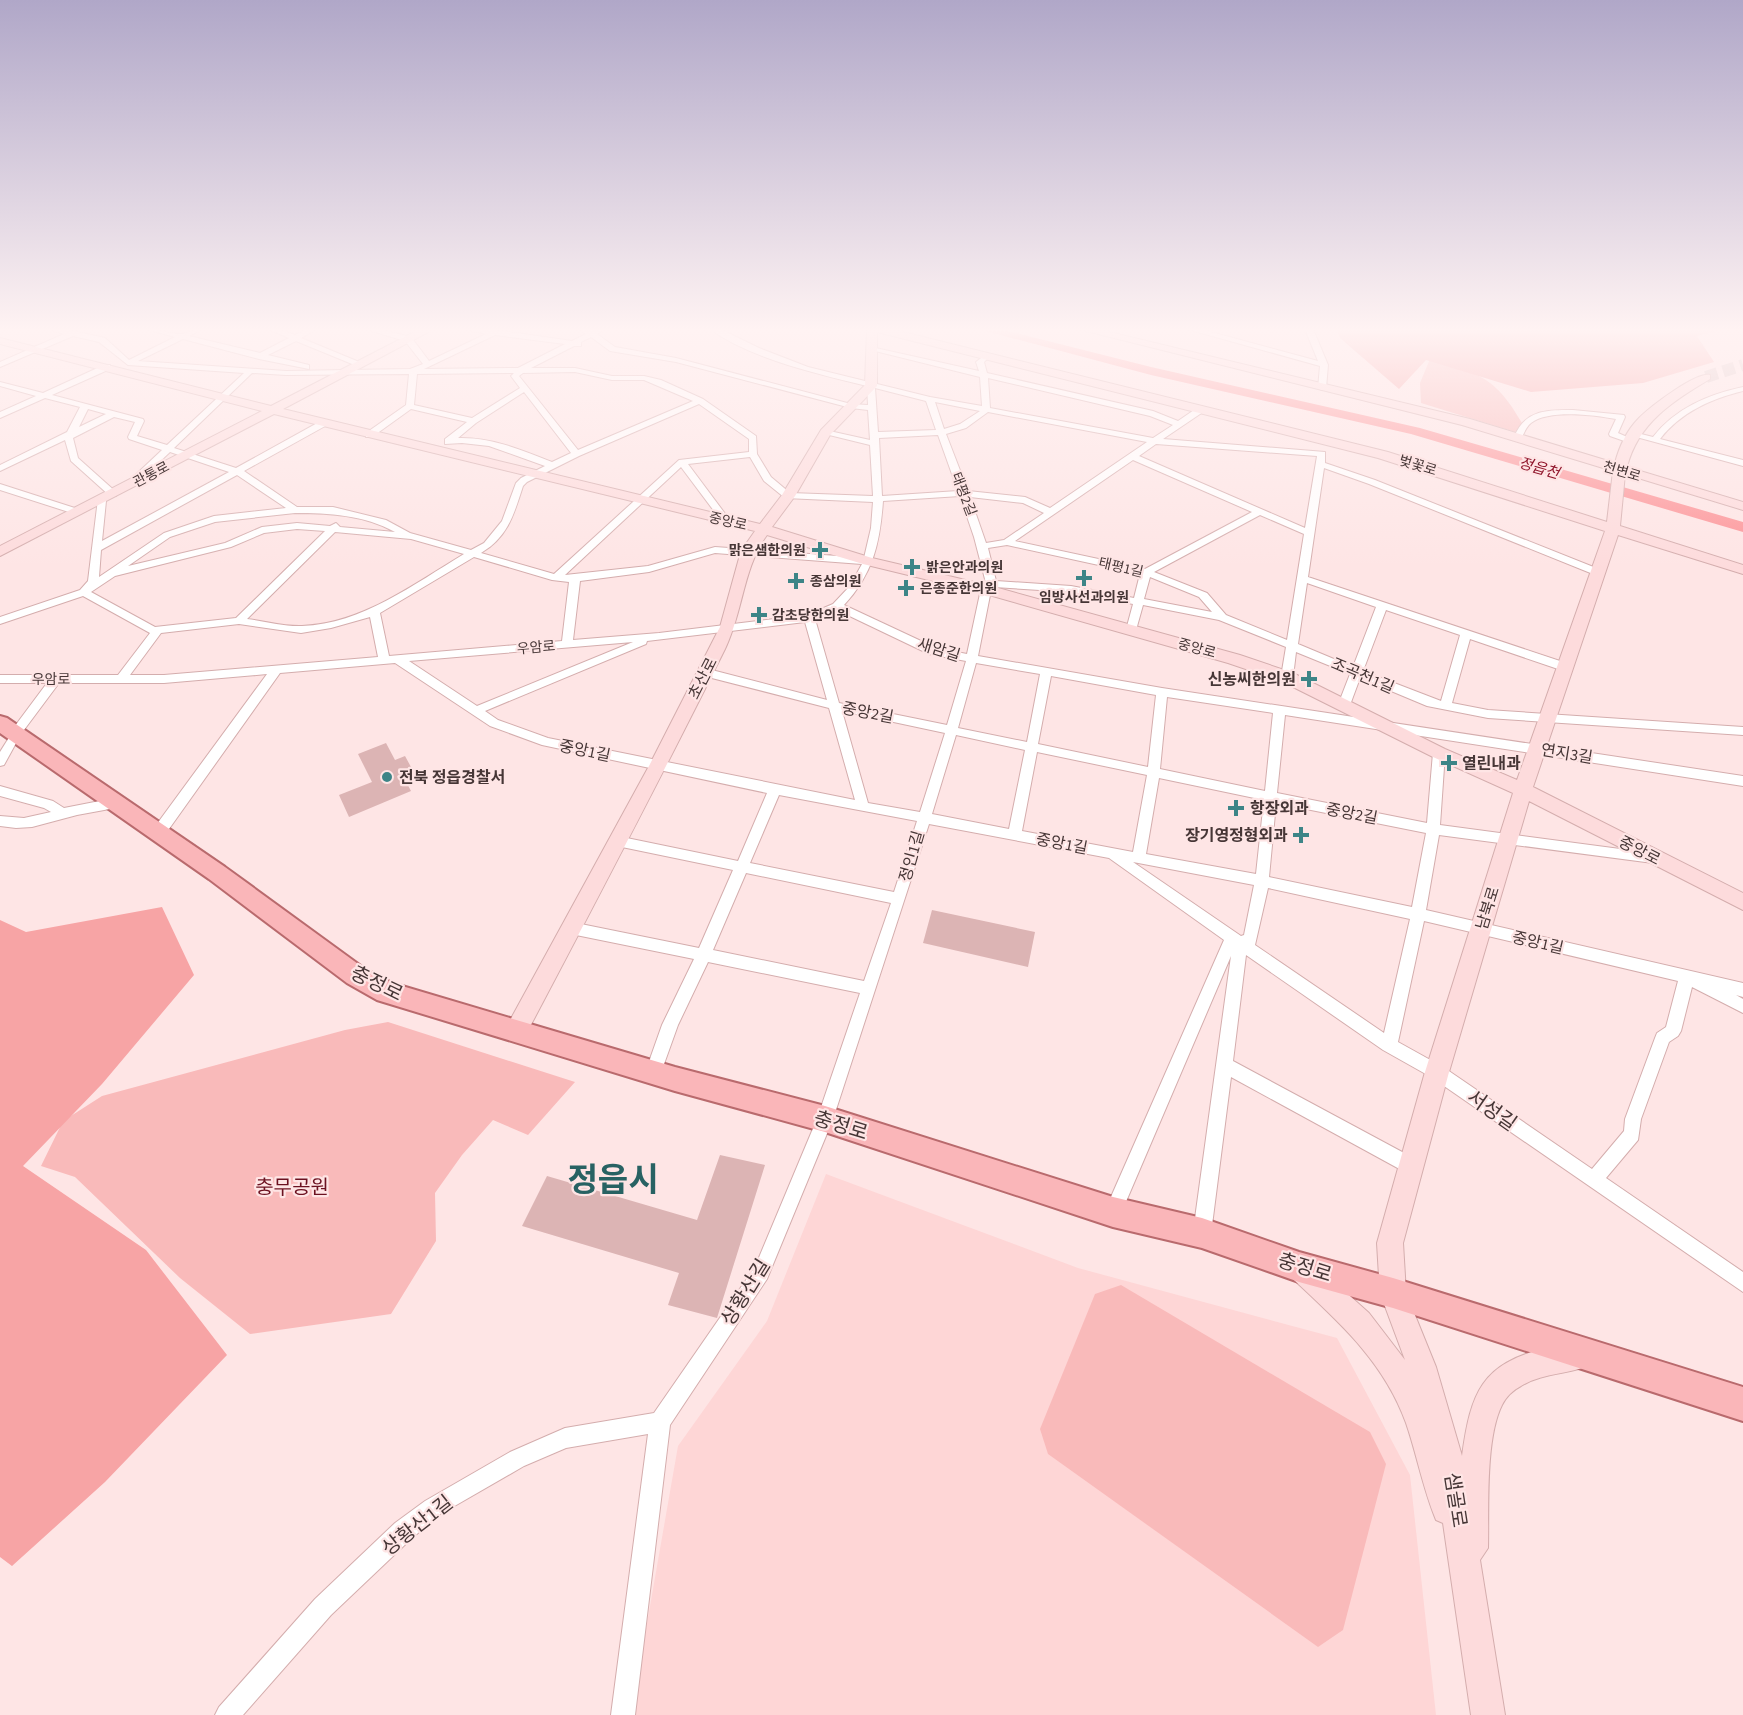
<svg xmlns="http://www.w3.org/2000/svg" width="1743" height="1715" font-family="'Source Sans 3','Noto Sans KR',sans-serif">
<rect width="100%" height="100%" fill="#fee5e5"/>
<polygon fill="#fed6d6" points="826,1174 1078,1268 1337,1338 1410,1475 1436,1715 631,1715 678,1446 767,1321"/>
<g fill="#f9baba">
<path d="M1430,359C1479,374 1495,376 1522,423L1515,432L1421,403L1420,383Z"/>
<polygon points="388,1022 575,1082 528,1135 493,1120 462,1155 435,1193 436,1241 391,1314 250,1334 180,1278 75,1177 41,1166 63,1121 102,1096 345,1030"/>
<polygon points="1121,1285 1370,1432 1386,1464 1343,1630 1318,1647 1048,1454 1040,1429 1095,1294"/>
</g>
<g fill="#f7a4a5">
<polygon points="1337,329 1725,329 1697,336 1714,362 1643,383 1531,392 1426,360 1399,389 1340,338"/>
<polygon points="162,907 194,975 102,1084 23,1166 146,1250 227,1355 105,1482 12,1566 0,1557 0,920 26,932"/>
</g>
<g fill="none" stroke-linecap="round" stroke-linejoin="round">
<polygon fill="#fc9498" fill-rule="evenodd" points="978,329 1000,329 1151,367 1420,428 1743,522 1743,532 1411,434 1151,375"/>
</g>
<g fill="#dcb4b4">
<polygon points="386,743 395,760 405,756 411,767 401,772 411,791 349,817 339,795 372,782 358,754"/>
<polygon points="932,910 1035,932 1028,967 923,943"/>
<polygon points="720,1155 765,1165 717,1318 668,1305 679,1273 522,1226 547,1176 697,1220"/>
</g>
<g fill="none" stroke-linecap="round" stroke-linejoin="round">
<polyline stroke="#d9c2c2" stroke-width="12" stroke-dasharray="12 6" stroke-linecap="butt" points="1706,377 1743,365"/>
<defs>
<g id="street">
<path d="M49,329H64L105,338L129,360L175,337L146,329C156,329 176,335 182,334C190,333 192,329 202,329L189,336L260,353L289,338L268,329H279L295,335L307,329H317L301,338L364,364L357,366L296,341L268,355L309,365V369L259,359L183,339L138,361L286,371L410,369L423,364L405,341L365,329H379L411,337L429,361L486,334L465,329L495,330L572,341L586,334L580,329H605L597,334L615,347L676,358L851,404L868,405L867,386C818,374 751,359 710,329H720L759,348L808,367L930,397L982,406L980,377L867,349L871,347L979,371L976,362L985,355L989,357L984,362L987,373L1153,411L1178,421L1197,408H1203V412L1163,439L1325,452V463L1375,480L1601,570V574H1593L1369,484L1324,468L1308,577L1569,664L1571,667L1565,671L1561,670L1470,639L1452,703L1488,710L1743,727V735L1488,718L1427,706L1360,678L1350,705L1344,709L1338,705L1350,674L1296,652L1293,677L1287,681L1283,680L1281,677L1286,647L1219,620L1143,605L1136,630L1131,633L1126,630L1133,604L1071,592L994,587L991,590L978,656L1162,688L1743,776V786L1285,715L1277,793L1427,823L1433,753L1439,749L1445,753L1440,825L1658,854L1660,858L1658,862L1653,863L1439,835L1426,910L1743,983V997L1736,995L1743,999V1013L1692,987L1681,1031L1678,1036L1669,1042L1641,1119L1638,1140L1606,1178L1743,1272V1292L1431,1077L1383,1050L1246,955L1233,1061L1417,1160L1420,1166L1417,1172L1411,1174L1405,1172L1231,1077L1211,1233L1208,1239L1202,1242L1196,1239L1193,1233L1231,956L1119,1218L1113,1221L1107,1218L1104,1212L1107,1206L1224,940L1109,858L929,824L833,1119L767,1279L670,1425L635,1715H611L648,1434L566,1448L524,1466L439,1515L411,1539L331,1615L243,1715H215L219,1707L315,1599L395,1523L425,1501L510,1452L565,1428L654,1413L755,1267L817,1119L860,993L708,962L678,1025L659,1078L653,1080L647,1078L645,1073L662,1025L694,959L571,934L566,932L564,928L566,924L571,922L699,948L733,870L617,846L610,841L617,836L738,861L767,793L542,745L490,726L395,663L280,673L164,836L159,837L152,832L154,828L267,674L164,683H59L21,734L4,765L0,766V752L10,736L9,734L47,683H0V675H118L150,633L83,596L0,624V617L80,590L88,581L98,499L106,501L102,541L229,472L170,452L134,486H128V482L162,450L129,439L128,437L135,422L114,417L73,438L78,458L116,492V496H110L71,461L65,440L0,471V465L67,432L80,407L45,398L0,418V412L36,396L0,386V382L43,393L104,365H110V369L52,395L143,419L144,421L137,436L167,445L244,373L128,365L99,342L73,336L0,367V362L64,334ZM495,335L565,344L518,368L424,369ZM591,337L610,351L676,362L851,408L868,410L870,440L825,430L821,433L870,445L873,496L790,493L771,477L757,454L756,436L703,399L661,380L644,376H612L575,368H531L574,346H581V342ZM575,372L612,380H644L693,401L578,450L519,376L523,373ZM252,373L286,375L409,374L406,405L366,433V437H372L411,409L467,422L445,439V444L462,443L489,446L545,466L521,478L516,483L502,521L484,543L471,550L410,533L386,520L333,507H297L244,471L327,425V421H321L236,468L174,448ZM514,373L511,376L520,388L472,418L414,405L417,374ZM988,378L1150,416L1173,425L1153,438L990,408ZM875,388L926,401L936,430L878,432ZM524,392L571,453L552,462C522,450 491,437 458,438L476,423ZM935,402L980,411L960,424L944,429ZM699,404L749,439V452L679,460L554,574L481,553C508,537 514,514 523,486L527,482L579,456ZM88,409L106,414L79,427ZM988,412L1147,442L1050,508L1025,497L968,491L946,434L966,428ZM938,435L958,491L882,496L879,438ZM1156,444L1317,456L1305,528L1139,456ZM750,457L764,481L785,498L873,502L871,528L864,558L715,547L648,566L565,575L681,467L723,523H729V519L688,464ZM1133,460L1252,512L1145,569L1015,541ZM237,475L286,508L214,516L164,533L99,577L101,550ZM960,496L974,537L986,583L981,589L967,654L936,648L844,605C873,574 880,543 883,501ZM970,497L1023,503L1044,513L1004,540L986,543ZM295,513C329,513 364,515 395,532L340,527L336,523L330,526L297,523L262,527L225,543L128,566L170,537L215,522ZM1260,515L1304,534L1287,640L1226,615L1207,593L1154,572ZM297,529L325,531L236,618L155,627L91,592L115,576L231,547L264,533ZM335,532L411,539L464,554C414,584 362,624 302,626C285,627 265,621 247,619ZM1007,545L1140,574L1134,598L1071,586L996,581L988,548ZM715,553L862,564L850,586L833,604L807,615L659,633L573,640L580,581L649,572ZM474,557L552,580L569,582L562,641L389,656L380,613ZM1150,577L1199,597L1212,612L1144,599ZM1307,583L1376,607L1353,667L1298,644ZM837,610L929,654L966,661L947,725L839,703L815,619ZM1386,610L1460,635L1441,701L1363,671ZM370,617L378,657L164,675H130L161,633L239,624L301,633L331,628ZM805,622L827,700L704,668L698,672L700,675L829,708L855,800L548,738L498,720L485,711L646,644L647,641ZM633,642L477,706L409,661ZM976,663L1040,674L1027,742L958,728ZM1051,676L1156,695L1148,767L1038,744ZM1167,697L1273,713L1265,791L1160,769ZM842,711L945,733L920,812L868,803ZM956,735L1025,750L1009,829L932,814ZM1037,752L1147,775L1133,852L1022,831ZM1159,778L1264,800L1256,874L1146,854ZM779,795L917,821L894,892L750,863ZM1276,803L1426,833L1412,907L1269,877ZM1133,862L1254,885L1244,935L1241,936ZM746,873L891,903L864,981L713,950ZM1268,888L1410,919L1384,1033L1255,945ZM1424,921L1678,981L1666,1027L1657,1033L1655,1038L1625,1119L1624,1131L1592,1169L1443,1067L1398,1042Z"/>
<polygon points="1187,329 1200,329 1318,361 1305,329 1313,329 1328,365 1326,388 1322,390 1318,388 1320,366"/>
<path d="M1743,387V391C1711,399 1681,412 1660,439L1743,460V466L1629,435L1633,432L1653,437C1676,408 1707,395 1743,387Z"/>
<path d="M1573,410L1624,415L1625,417L1618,433L1634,440L1630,443L1610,436L1609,434L1616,419C1594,415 1549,409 1531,423C1526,427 1524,433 1521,439L1514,437C1525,410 1546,410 1573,410Z"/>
<polygon points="0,484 81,510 83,512 75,514 0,490"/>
<polygon points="0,786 53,801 64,808 115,798 121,803 115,808 77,815 32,827 16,828 0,826 0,816 24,818 51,812 44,808 0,796"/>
</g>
<path id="secondary" d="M420,329H434L283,409L760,524L782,495L821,430L865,385L867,329H891L1388,452L1607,522L1613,471L1462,425L1078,329H1097L1470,419L1615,463C1619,447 1627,430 1639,418C1650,407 1695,372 1710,375V379C1673,401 1638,423 1627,467L1743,502V510L1625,474L1620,526L1743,565V574L1618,535L1533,787L1743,893V910L1529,801L1449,1072L1403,1243L1406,1293L1436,1367L1462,1456C1471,1392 1481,1364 1546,1348C1562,1345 1577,1339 1592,1345L1596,1355L1592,1365C1569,1374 1542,1373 1521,1386C1513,1390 1506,1397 1502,1405C1485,1439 1489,1509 1488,1548L1480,1560L1505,1715H1471L1443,1523L1436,1520C1423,1489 1417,1455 1406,1423C1384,1362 1340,1323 1294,1280L1290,1271L1294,1262L1303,1258L1312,1262L1369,1313L1405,1360L1380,1293L1377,1243L1425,1072L1513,793L1433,757L1281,681L1228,663L982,593L863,564L767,535C743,568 743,612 725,649C660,780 592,909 524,1038L516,1041L508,1038L505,1031L508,1024L649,766L720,627L741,551L755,531L274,414L0,556V546L262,411L0,344V338L271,406ZM877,332L1378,458L1605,531L1517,780L1445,749L1293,673L1240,655L991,586L872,558L772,527L795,496L830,435L877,386Z"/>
<polygon id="primary" points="0,716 7,718 225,867 365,969 392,983 675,1067 825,1106 1113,1197 1202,1218 1299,1252 1393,1278 1743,1387 1743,1421 1393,1308 1299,1282 1202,1248 1113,1227 825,1132 675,1091 377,1000 347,983 209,879 0,733"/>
</defs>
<use href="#street" stroke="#d4adad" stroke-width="2"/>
<use href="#secondary" stroke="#d4adad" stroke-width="2"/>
<use href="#primary" stroke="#b96a6d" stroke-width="4"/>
<use href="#street" fill="#fff" fill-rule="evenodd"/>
<use href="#secondary" fill="#fddbdc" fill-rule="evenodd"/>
<use href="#primary" fill="#fab6b9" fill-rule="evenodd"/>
</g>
<linearGradient id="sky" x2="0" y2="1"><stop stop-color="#b0a7c8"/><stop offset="0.58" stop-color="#fff3f3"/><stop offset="1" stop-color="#fff3f3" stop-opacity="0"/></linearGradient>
<rect width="1743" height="569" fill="url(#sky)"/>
<g fill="#3d8587" stroke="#fee5e5" stroke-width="2">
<path d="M817 541h6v6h6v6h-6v6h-6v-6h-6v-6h6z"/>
<path d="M909 558h6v6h6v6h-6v6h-6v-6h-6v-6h6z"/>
<path d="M1081 569h6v6h6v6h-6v6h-6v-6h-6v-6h6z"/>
<path d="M793 572h6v6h6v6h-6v6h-6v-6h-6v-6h6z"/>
<path d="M903 579h6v6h6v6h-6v6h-6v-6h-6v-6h6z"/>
<path d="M756 606h6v6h6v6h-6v6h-6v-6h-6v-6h6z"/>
<path d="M1306 670h6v6h6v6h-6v6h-6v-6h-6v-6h6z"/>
<path d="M1446 754h6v6h6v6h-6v6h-6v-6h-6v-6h6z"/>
<circle cx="387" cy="777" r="6"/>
<path d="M1233 799h6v6h6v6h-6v6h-6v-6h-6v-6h6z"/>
<path d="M1298 826h6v6h6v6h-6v6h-6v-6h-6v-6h6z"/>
</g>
<g text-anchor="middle" stroke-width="4.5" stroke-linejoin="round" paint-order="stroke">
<g font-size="14" fill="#463636" stroke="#fee5e5">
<text transform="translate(1418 465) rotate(17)" y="5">벚꽃로</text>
<text transform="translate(1622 471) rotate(17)" y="5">천변로</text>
<text transform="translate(151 474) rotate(-28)" y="5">관통로</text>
<text transform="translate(964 494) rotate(69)" y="5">태평2길</text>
<text transform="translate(728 521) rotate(13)" y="5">중앙로</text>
<text transform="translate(1121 567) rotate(13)" y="5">태평1길</text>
<text transform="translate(536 647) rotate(-5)" y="5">우암로</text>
<text transform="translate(1197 648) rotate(15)" y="5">중앙로</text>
<text x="51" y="684">우암로</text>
</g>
<g font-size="14" font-weight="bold" fill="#463636" stroke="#fee5e5" text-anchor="start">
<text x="806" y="555" text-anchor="end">맑은샘한의원</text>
<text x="926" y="572">밝은안과의원</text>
<text x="810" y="586">종삼의원</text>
<text x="920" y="593">은종준한의원</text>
<text x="1084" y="602" text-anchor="middle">임방사선과의원</text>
<text x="772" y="620">감초당한의원</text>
</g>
<g font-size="15" font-style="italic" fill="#90162c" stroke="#fee5e5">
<text transform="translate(1539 468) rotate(16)" y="5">정읍천</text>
</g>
<g font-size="16" fill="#463636" stroke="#fee5e5">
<text transform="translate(939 649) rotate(17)" y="6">새암길</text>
<text transform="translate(1363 675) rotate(23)" y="6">조곡천1길</text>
<text transform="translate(702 678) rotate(-63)" y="6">초산로</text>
<text transform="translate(868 712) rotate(11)" y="6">중앙2길</text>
<text transform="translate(585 750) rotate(12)" y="6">중앙1길</text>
<text transform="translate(1567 753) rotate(9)" y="6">연지3길</text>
<text transform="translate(1352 813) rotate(11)" y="6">중앙2길</text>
<text transform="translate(1062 843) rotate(11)" y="6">중앙1길</text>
<text transform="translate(1640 850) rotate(27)" y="6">중앙로</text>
<text transform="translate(911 856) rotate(-74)" y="6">정인1길</text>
<text transform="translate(1487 908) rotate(-73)" y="6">남북로</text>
<text transform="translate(1538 942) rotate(13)" y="6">중앙1길</text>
</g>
<g font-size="16" font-weight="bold" fill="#463636" stroke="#fee5e5" text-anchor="start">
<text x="1296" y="685" text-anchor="end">신농씨한의원</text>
<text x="1462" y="769">열린내과</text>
<text x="399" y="783">전북 정읍경찰서</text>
<text x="1250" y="814">항장외과</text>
<text x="1288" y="841" text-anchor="end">장기영정형외과</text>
</g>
<g font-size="20" fill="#463636" stroke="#fee5e5">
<text transform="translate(377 983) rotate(26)" y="7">충정로</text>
<text transform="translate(1492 1110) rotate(35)" y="7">서성길</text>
<text transform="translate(841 1125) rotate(17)" y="7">충정로</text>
<text transform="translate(1305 1267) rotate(17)" y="7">충정로</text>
<text transform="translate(745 1292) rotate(-58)" y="7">상황산길</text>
<text transform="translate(1456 1500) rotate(81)" y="7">샘골로</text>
<text transform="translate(417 1525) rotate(-38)" y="7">상황산1길</text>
</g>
<g font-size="20" fill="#6c1120" stroke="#fee5e5">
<text x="292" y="1194">충무공원</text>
</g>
<g font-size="33" font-weight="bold" fill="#286263" stroke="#fee5e5">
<text x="613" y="1191">정읍시</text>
</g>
</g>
</svg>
